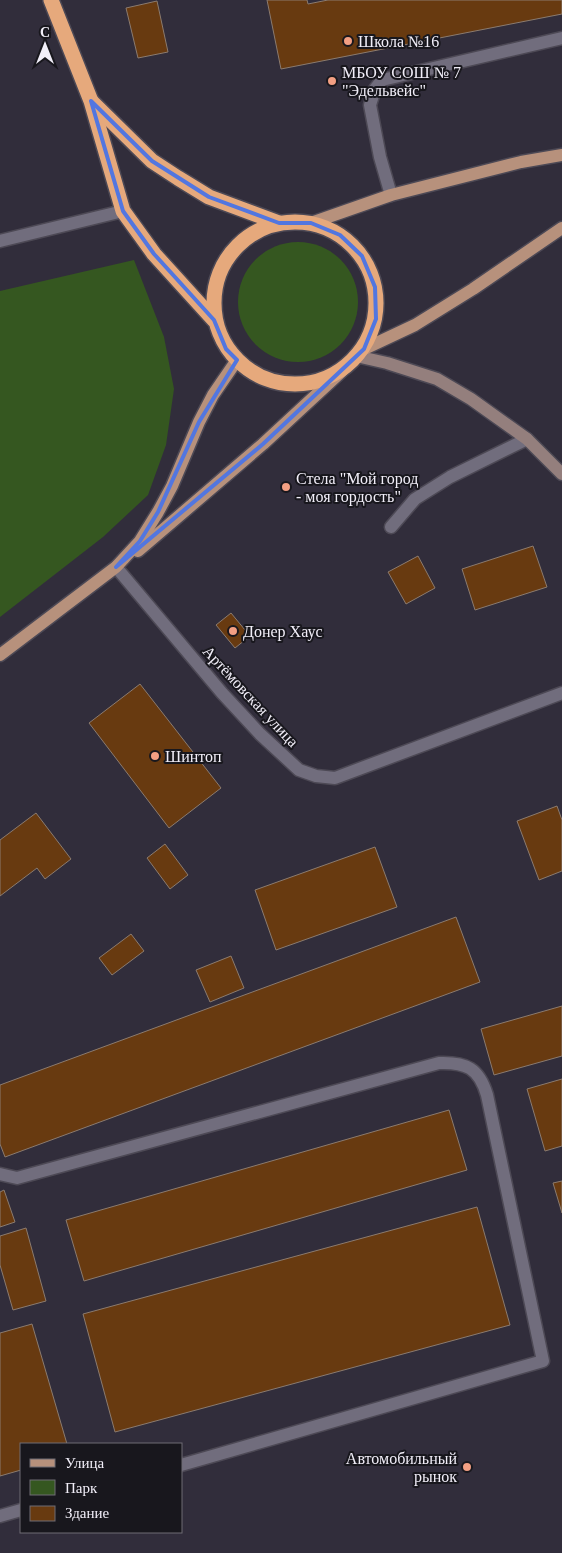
<svg xmlns="http://www.w3.org/2000/svg" width="562" height="1553" font-family="'Times New Roman',serif">
	<style>
		.green { fill: #355720 }
		.building { fill: #683a10; stroke: #8b7b6f }
		.lines { fill: none; stroke-linecap: round; stroke-linejoin: round }
		.lane-casing { stroke: #4d4955; stroke-width: 15 }
		.street-casing { stroke: #4d4955; stroke-width: 15 }
		.secondary-casing { stroke: #4d4955; stroke-width: 15 }
		.primary-casing { stroke: #4d4955; stroke-width: 15 }
		.highway-casing { stroke: #4d4955; stroke-width: 18 }
		.lane { stroke: #716d7d; stroke-width: 12 }
		.street { stroke: #716d7d; stroke-width: 12 }
		.secondary { stroke: #947f7d; stroke-width: 12 }
		.primary { stroke: #b7917c; stroke-width: 12 }
		.highway { stroke: #e6a97c; stroke-width: 15 }
		.marked { fill: none; stroke: #5276e0; stroke-width: 4; stroke-linejoin: round }
		.poi-dot { fill: #f39f83; stroke: #18171d; stroke-width: 2 }
		.labels { text-anchor: middle; stroke-width: 4; stroke-linejoin: round; paint-order: stroke }
		.poi-label { font-size: 16px; fill: #f1eef8; stroke: #18171d; text-anchor: start }
		.street-label { font-size: 16px; fill: #f1eef8; stroke: #18171d }
	</style>
	<rect width="100%" height="100%" fill="#312d3b"/>
	<!-- green -->
	<g class="green">
		<circle cx="298" cy="302" r="60"/>
		<polygon points="134,260 164,337 174,389 166,445 148,495 103,537 0,617 0,291"/>
	</g>
	<!-- building -->
	<g class="building">
		<polygon points="267,0 307,0 308,4 328,0 562,0 562,14 281,69"/>
		<polygon points="157,1 168,52 138,58 126,8"/>
		<polygon points="533,546 547,587 475,610 462,569"/>
		<polygon points="418,556 435,588 406,604 388,572"/>
		<polygon points="231,613 250,636 235,648 216,625"/>
		<polygon points="140,684 221,788 169,828 89,723"/>
		<polygon points="557,806 562,820 562,871 539,880 517,821"/>
		<polygon points="36,813 71,859 45,879 37,868 0,896 0,840"/>
		<polygon points="165,844 188,875 170,889 147,858"/>
		<polygon points="375,847 397,907 276,950 255,890"/>
		<polygon points="456,917 480,982 5,1157 0,1144 0,1085"/>
		<polygon points="131,934 144,951 112,975 99,958"/>
		<polygon points="231,956 244,988 210,1002 196,970"/>
		<polygon points="562,1006 562,1056 494,1075 481,1029"/>
		<polygon points="562,1079 562,1146 545,1151 527,1089"/>
		<polygon points="449,1110 467,1170 84,1281 66,1220"/>
		<polygon points="562,1181 562,1213 553,1183"/>
		<polygon points="4,1190 15,1222 0,1227 0,1192"/>
		<polygon points="477,1207 510,1325 115,1432 83,1314"/>
		<polygon points="26,1228 46,1301 13,1310 0,1265 0,1236"/>
		<polygon points="32,1324 67,1444 21,1444 21,1470 0,1476 0,1333"/>
	</g>
	<g class="lines">
		<!-- lane casing -->
		<g class="lane-casing">
			<g id="lane">
				<polyline points="391,195 380,157 370,105 375,89 382,80 562,38"/>
				<polyline points="391,527 415,499 450,477 527,439"/>
				<path d="M0 1174 17 1178 439 1063C466 1062 479 1068 487 1095L543 1361 181 1465"/>
				<polyline points="0,1516 21,1510"/>
			</g>
		</g>
		<!-- street casing -->
		<g class="street-casing">
			<g id="street">
				<polyline points="0,241 123,211"/>
				<polyline points="116,567 222,693 260,734 299,770 316,776 335,778 562,693"/>
			</g>
		</g>
		<!-- secondary casing -->
		<g class="secondary-casing">
			<polyline id="secondary" points="356,356 387,363 437,379 471,399 527,439 562,474"/>
		</g>
		<!-- primary casing -->
		<g class="primary-casing">
			<g id="primary">
				<polyline points="311,223 391,195 521,162 562,155"/>
				<polyline points="364,349 415,325 473,289 562,228"/>
				<polyline points="138,551 263,444 342,371"/>
				<polyline points="0,655 116,567 140,541 158,512 172,486 199,422 213,395 237,360"/>
			</g>
		</g>
		<!-- highway casing -->
		<g class="highway-casing">
			<g id="highway">
				<polyline points="51,0 91,101 123,211 154,254 214,320"/>
				<polyline points="92,102 152,161 178,178 209,197 279,223"/>
				<circle cx="295" cy="303" r="81"/>
			</g>
		</g>
		<!-- lane -->
		<use href="#lane" class="lane"/>
		<!-- street -->
		<use href="#street" class="street"/>
		<!-- secondary -->
		<use href="#secondary" class="secondary"/>
		<!-- primary -->
		<use href="#primary" class="primary"/>
		<!-- highway -->
		<use href="#highway" class="highway"/>
	</g>
	<!-- marked area -->
	<path class="marked" d="M91 101 152 161 209 197 279 223H311L340 235 362 256 375 287 376 319 364 349 263 444 116 567 140 541 158 512 199 422 237 360 226 349 214 320 154 254 123 211Z"/>
	<!-- markers -->
	<g class="poi-dot">
		<circle cx="348" cy="41" r="5"/>
		<circle cx="332" cy="81" r="5"/>
		<circle cx="286" cy="487" r="5"/>
		<circle cx="233" cy="631" r="5"/>
		<circle cx="155" cy="756" r="5"/>
		<circle cx="467" cy="1467" r="5"/>
	</g>
	<g class="labels">
		<!-- poi labels -->
		<g class="poi-label">
			<text x="358" y="47">Школа №16</text>
			<text x="342" y="78">МБОУ СОШ № 7<tspan x="342" dy="18">"Эдельвейс"</tspan></text>
			<text x="296" y="484">Стела "Мой город<tspan x="296" dy="18">- моя гордость"</tspan></text>
			<text x="243" y="637">Донер Хаус</text>
			<text x="165" y="762">Шинтоп</text>
			<text x="457" y="1464" text-anchor="end">Автомобильный<tspan x="457" dy="18">рынок</tspan></text>
		</g>
		<!-- street labels -->
		<g class="street-label">
			<text transform="translate(251 696) rotate(47)" y="6">Артёмовская улица</text>
		</g>
	</g>
	<!-- legend -->
	<rect x="20" y="1443" width="162" height="90" fill="#18171d" stroke="#6f6d75"/>
	<rect x="30" y="1459" width="25" height="8" fill="#b7917c" stroke="#6f6d75"/>
	<text x="65" y="1468" font-size="15" fill="#f1eef8">Улица</text>
	<rect x="30" y="1480" width="25" height="15" fill="#355720" stroke="#6f6d75"/>
	<text x="65" y="1493" font-size="15" fill="#f1eef8">Парк</text>
	<rect x="30" y="1506" width="25" height="15" fill="#683a10" stroke="#6f6d75"/>
	<text x="65" y="1518" font-size="15" fill="#f1eef8">Здание</text>
	<!-- north arrow -->
	<g transform="translate(45 45)" stroke="#18171d" stroke-width="4" paint-order="stroke">
	<path d="M0-4L9 19L0 12L-9 19Z" fill="#f1eef8"/>
	<text y="-8" font-size="14" font-weight="bold" text-anchor="middle" fill="#f1eef8">С</text>
	</g>
</svg>
